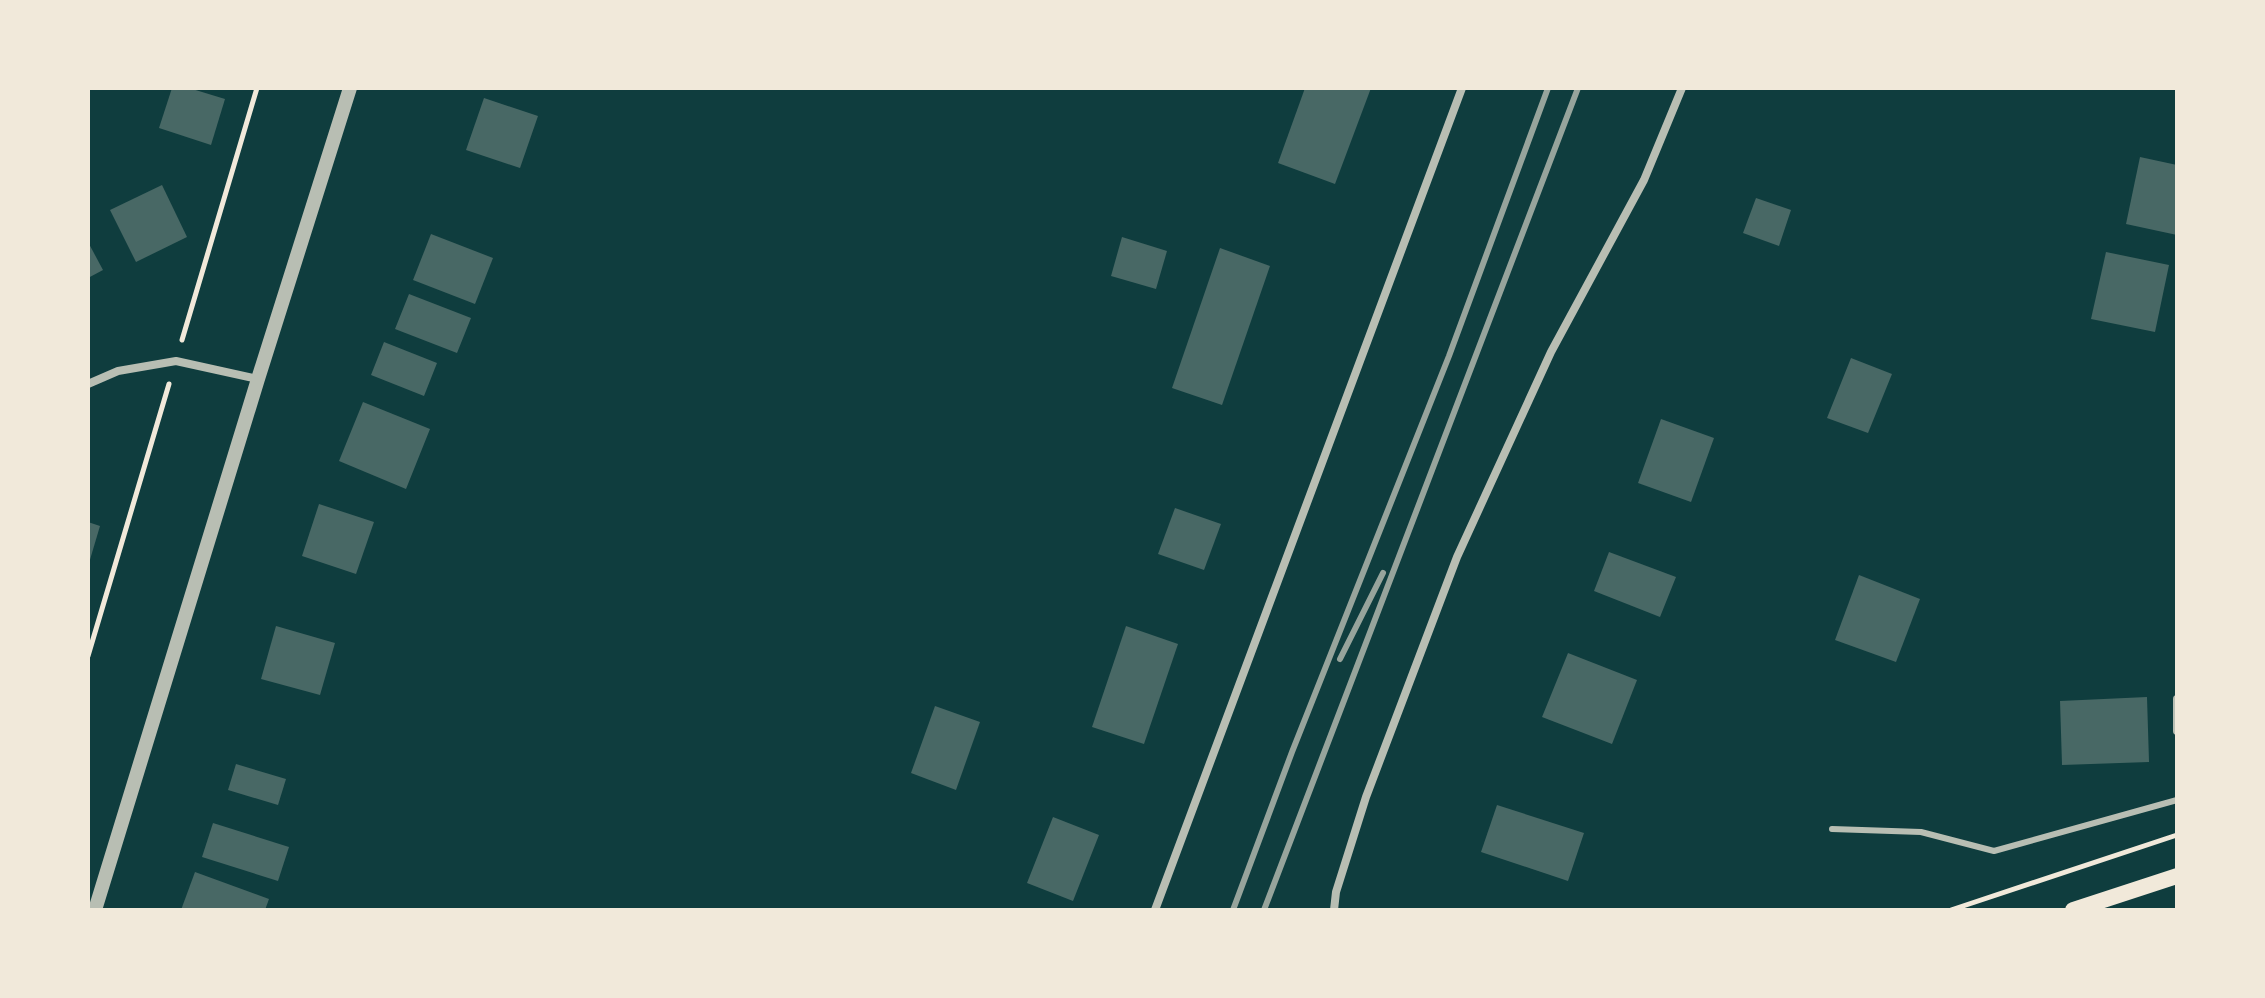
<svg xmlns="http://www.w3.org/2000/svg" width="2265" height="998" font-family="Literata,serif">
	<style>
		.building { fill: #486865 }
		.lines { fill: none; stroke-linecap: round; stroke-linejoin: round }
		.path { stroke: #f1e9da; stroke-width: 5 }
		.service { stroke: #b8beb3; stroke-width: 6 }
		.minor { stroke: #b8beb3; stroke-width: 8 }
		.tertiary { stroke: #b8beb3; stroke-width: 14 }
		.secondary { stroke: #f1e9da; stroke-width: 16 }
		.rail { stroke: #97a49c; stroke-width: 6 }
	</style>
	<rect width="100%" height="100%" fill="#0f3d3e"/>
	<!-- building -->
	<g class="building">
		<polygon points="172,88 189,88 225,99 211,145 159,128"/>
		<polygon points="1305,88 1371,88 1335,184 1278,163"/>
		<polygon points="484,98 538,116 520,168 466,150"/>
		<polygon points="2140,157 2177,165 2177,235 2126,224"/>
		<polygon points="162,185 187,237 136,262 110,210"/>
		<polygon points="1756,198 1791,210 1779,246 1743,233"/>
		<polygon points="431,234 493,258 475,304 413,280"/>
		<polygon points="1122,237 1167,251 1156,289 1111,276"/>
		<polygon points="88,242 103,270 88,278"/>
		<polygon points="1220,248 1270,266 1222,405 1172,388"/>
		<polygon points="2106,252 2169,265 2155,332 2091,319"/>
		<polygon points="409,294 471,318 457,353 395,329"/>
		<polygon points="384,342 437,363 424,396 371,375"/>
		<polygon points="1851,358 1892,374 1868,433 1827,418"/>
		<polygon points="363,402 430,429 406,489 339,461"/>
		<polygon points="1661,419 1714,438 1691,502 1638,483"/>
		<polygon points="319,504 374,522 356,574 302,556"/>
		<polygon points="1175,508 1221,524 1204,570 1158,554"/>
		<polygon points="88,522 100,526 89,563 88,563"/>
		<polygon points="1609,552 1676,577 1660,617 1594,591"/>
		<polygon points="1859,575 1920,599 1896,662 1835,640"/>
		<polygon points="276,626 335,643 320,695 261,679"/>
		<polygon points="1126,626 1178,644 1144,744 1092,727"/>
		<polygon points="1568,653 1637,680 1612,744 1542,717"/>
		<polygon points="2147,697 2149,762 2062,765 2060,701"/>
		<polygon points="935,706 980,722 956,790 911,773"/>
		<polygon points="236,764 286,779 278,805 228,790"/>
		<polygon points="1497,805 1584,833 1568,881 1481,852"/>
		<polygon points="1053,817 1099,835 1073,901 1027,883"/>
		<polygon points="213,823 289,847 278,881 202,857"/>
		<polygon points="195,872 269,899 265,910 181,910"/>
	</g>
	<g class="lines">
		<!-- path -->
		<g class="path">
			<polyline points="182,340 257,88"/>
			<polyline points="88,656 169,384"/>
			<polyline points="1951,910 2177,835"/>
		</g>
		<!-- service -->
		<polyline class="service" points="1832,829 1921,832 1994,851 2177,800"/>
		<!-- minor -->
		<g class="minor">
			<polyline points="88,384 118,371 176,361 258,379"/>
			<polyline points="2177,699 2177,731"/>
			<polyline points="1155,910 1462,88"/>
			<polyline points="1334,910 1336,892 1366,797 1457,557 1551,352 1644,180 1682,88"/>
		</g>
		<!-- tertiary -->
		<polyline class="tertiary" points="95,910 258,379 350,88"/>
		<!-- secondary -->
		<polyline class="secondary" points="2073,910 2177,876"/>
		<!-- rail -->
		<g class="rail">
			<polyline points="1340,659 1383,573"/>
			<polyline points="1233,910 1292,752 1449,356 1548,88"/>
			<polyline points="1264,910 1578,88"/>
		</g>
	</g>
	<!-- border -->
	<rect width="2265" height="998" fill="none" stroke="#f1e9da" stroke-width="180"/>
</svg>
